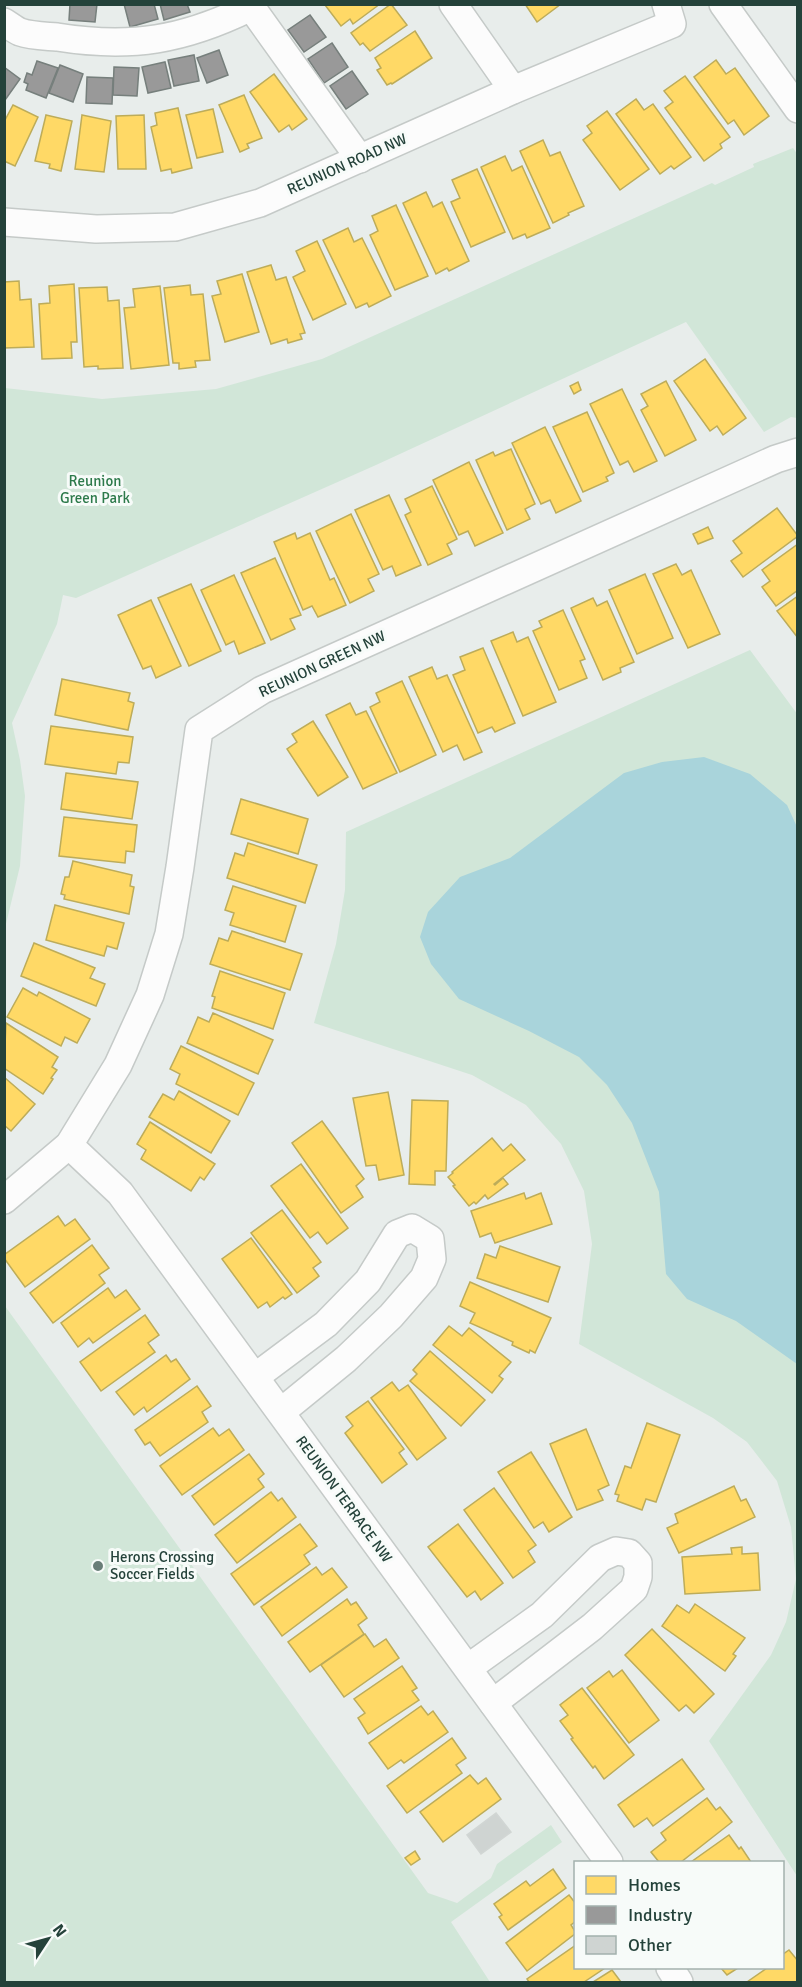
<svg xmlns="http://www.w3.org/2000/svg" width="802" height="1987" font-family="Signika,sans-serif">
	<style>
		.green { fill: #d1e6d8 }
		.water { fill: #a9d4db }
		.homes { fill: #ffd966; stroke: #bdac59; stroke-width: 1.5 }
		.industry { fill: #999; stroke: #767f7c; stroke-width: 1.5 }
		.building { fill: #cfd4d2; stroke: #d1d6d4; stroke-width: 1.5 }
		.lines { fill: none; stroke-linecap: round; stroke-linejoin: round }
		.minor-casing { stroke: #c5cac8; stroke-width: 30 }
		.minor { stroke: #fcfcfc; stroke-width: 27 }
		.poi-dot { fill: #697e78; stroke: #f7fbf9; stroke-width: 2 }
		.labels { text-anchor: middle; stroke-width: 6; stroke-linejoin: round; paint-order: stroke }
		.street-label { font-size: 15px; fill: #24423a; stroke: #f7fbf9 }
		.park-label { font-size: 15px; fill: #2d7a4b; stroke: #f7fbf9 }
		.poi-label { font-size: 15px; fill: #24423a; stroke: #f7fbf9; text-anchor: start }
	</style>
	<rect width="100%" height="100%" fill="#e8edeb"/>
	<!-- green -->
	<g class="green">
		<polygon points="793,148 798,155 797,418 791,417 764,432 686,322 376,465 76,598 63,595 57,624 12,723 20,760 25,796 20,866 5,928 5,388 102,399 216,389 322,359 712,183 715,185 754,167 753,164"/>
		<polygon points="750,650 798,715 797,1876 709,1741 771,1655 786,1622 796,1579 791,1527 777,1481 747,1442 713,1418 579,1344 592,1244 584,1191 561,1144 526,1105 472,1075 314,1023 336,944 345,890 346,832"/>
		<polygon points="5,1306 428,1893 457,1903 491,1878 497,1864 551,1825 562,1842 451,1922 490,1982 5,1982"/>
	</g>
	<!-- water -->
	<polygon class="water" points="704,757 750,774 787,805 797,827 797,1364 736,1321 687,1299 666,1274 659,1192 632,1123 607,1085 579,1057 529,1031 459,999 431,964 420,937 428,912 460,877 510,858 624,773 662,762"/>
	<!-- homes -->
	<g class="homes">
		<polygon points="380,4 353,24 350,19 341,26 325,5"/>
		<polygon points="391,4 407,25 370,51 363,43 360,45 351,33"/>
		<polygon points="525,4 561,4 537,22"/>
		<polygon points="415,31 432,58 392,84 391,83 387,85 377,70 381,68 375,58"/>
		<polygon points="716,60 726,74 735,68 769,116 744,135 734,120 728,124 694,77"/>
		<polygon points="274,74 307,119 292,130 289,125 279,132 250,92"/>
		<polygon points="685,76 730,137 720,144 722,148 704,161 665,108 673,102 664,91"/>
		<polygon points="244,95 262,138 247,144 249,148 240,152 219,105"/>
		<polygon points="636,99 644,110 653,104 691,157 674,169 671,166 660,174 616,114"/>
		<polygon points="13,105 38,117 15,166 4,161 4,122"/>
		<polygon points="178,108 192,168 172,173 171,169 161,171 151,127 157,125 155,113"/>
		<polygon points="213,109 223,152 197,158 186,115"/>
		<polygon points="607,111 649,169 620,190 583,140 592,133 587,126"/>
		<polygon points="46,115 72,121 61,171 49,168 50,164 35,161"/>
		<polygon points="82,115 111,121 104,172 75,169"/>
		<polygon points="144,115 146,169 118,169 116,116"/>
		<polygon points="543,140 550,156 560,152 584,206 568,213 569,215 553,223 520,151"/>
		<polygon points="505,156 512,171 522,166 550,228 527,238 525,234 513,239 481,167"/>
		<polygon points="477,169 505,232 471,247 451,202 460,198 452,180"/>
		<polygon points="426,192 433,207 442,202 469,261 449,271 447,268 436,274 403,203"/>
		<polygon points="396,205 428,276 395,290 370,235 378,231 372,216"/>
		<polygon points="348,228 354,242 362,238 391,296 369,307 367,303 356,308 323,240"/>
		<polygon points="317,241 346,304 313,320 293,277 305,271 296,251"/>
		<polygon points="271,265 276,280 286,277 305,333 300,334 302,339 288,343 287,339 271,344 247,272"/>
		<polygon points="242,274 259,332 225,342 212,296 221,294 217,281"/>
		<polygon points="19,281 20,300 31,299 34,347 4,348 4,282"/>
		<polygon points="74,284 77,342 71,342 72,358 42,359 39,304 50,303 49,286"/>
		<polygon points="190,285 191,295 203,294 210,360 195,361 196,367 179,369 179,363 173,363 164,288"/>
		<polygon points="160,286 169,365 131,369 124,308 135,307 133,289"/>
		<polygon points="107,287 108,301 119,300 123,368 98,369 98,366 84,367 79,288"/>
		<polygon points="705,359 746,418 723,435 717,426 710,431 674,381"/>
		<polygon points="666,381 696,440 665,456 641,410 648,406 641,394"/>
		<polygon points="578,382 581,390 574,394 570,386"/>
		<polygon points="622,389 657,461 634,472 628,461 620,465 590,404"/>
		<polygon points="587,412 614,473 606,477 608,481 583,492 553,427"/>
		<polygon points="545,427 581,501 556,513 550,500 541,504 512,443"/>
		<polygon points="511,449 535,504 525,509 530,519 507,530 476,460 493,452 495,456"/>
		<polygon points="469,462 503,533 475,546 468,531 459,535 433,480"/>
		<polygon points="432,486 457,539 447,544 452,554 428,565 405,515 411,512 405,499"/>
		<polygon points="389,495 421,565 396,576 392,566 383,570 355,510"/>
		<polygon points="777,508 798,536 743,577 731,561 742,553 733,541"/>
		<polygon points="351,514 379,574 368,579 374,591 350,603 316,531"/>
		<polygon points="708,527 713,538 698,544 693,534"/>
		<polygon points="295,533 297,539 310,533 330,580 334,578 346,605 318,617 312,606 303,610 274,542"/>
		<polygon points="798,544 798,590 776,606 762,587 770,581 762,570"/>
		<polygon points="275,558 301,615 290,619 295,629 271,640 241,573"/>
		<polygon points="676,564 682,575 691,570 720,634 688,648 653,574"/>
		<polygon points="645,574 673,638 637,654 609,590"/>
		<polygon points="234,575 265,643 239,654 234,641 226,645 201,590"/>
		<polygon points="191,584 221,651 189,666 158,598"/>
		<polygon points="798,596 798,638 777,611"/>
		<polygon points="593,598 597,606 607,601 634,662 620,668 621,672 603,680 571,608"/>
		<polygon points="151,600 181,666 156,678 151,666 143,669 118,615"/>
		<polygon points="563,610 585,659 580,661 587,678 559,690 533,631 542,627 539,621"/>
		<polygon points="513,632 517,642 528,637 556,702 523,716 491,641"/>
		<polygon points="483,648 515,723 495,732 492,727 478,733 453,675 465,670 460,657"/>
		<polygon points="432,667 437,679 447,675 482,752 464,760 457,745 443,752 409,677"/>
		<polygon points="62,679 130,693 128,701 134,703 128,730 55,715"/>
		<polygon points="402,681 436,755 400,772 370,707 380,702 376,693"/>
		<polygon points="350,703 356,715 366,711 397,773 363,789 326,715"/>
		<polygon points="313,721 348,777 318,796 287,749 297,742 292,734"/>
		<polygon points="51,726 133,737 129,763 118,762 116,774 45,764"/>
		<polygon points="66,773 138,782 132,819 61,809"/>
		<polygon points="241,799 308,819 298,854 231,834"/>
		<polygon points="64,817 137,825 134,852 126,851 125,863 59,856"/>
		<polygon points="248,843 317,865 305,903 227,878 235,853 244,856"/>
		<polygon points="73,861 132,875 130,886 134,887 129,914 64,899 65,895 61,894 65,877 69,877"/>
		<polygon points="233,886 296,906 285,942 230,925 234,913 225,910"/>
		<polygon points="55,905 124,923 117,949 107,946 104,956 46,940"/>
		<polygon points="232,931 302,954 290,990 210,964 219,938 228,941"/>
		<polygon points="34,943 95,968 90,978 105,984 96,1006 21,976"/>
		<polygon points="220,971 285,993 273,1029 212,1008 215,997 212,996"/>
		<polygon points="23,988 37,996 39,992 90,1019 77,1043 65,1037 61,1046 7,1017"/>
		<polygon points="213,1013 273,1040 258,1074 187,1043 198,1017 209,1022"/>
		<polygon points="6,1023 58,1057 52,1067 57,1070 51,1078 53,1079 43,1094 4,1068"/>
		<polygon points="181,1046 254,1083 238,1115 176,1084 180,1074 170,1069"/>
		<polygon points="4,1077 35,1104 11,1131 4,1125"/>
		<polygon points="179,1091 230,1121 211,1153 149,1117 163,1094 174,1100"/>
		<polygon points="388,1092 404,1175 379,1180 376,1165 366,1166 353,1098"/>
		<polygon points="412,1100 448,1101 446,1171 435,1171 435,1185 409,1184"/>
		<polygon points="322,1121 364,1179 356,1186 363,1197 341,1213 292,1143"/>
		<polygon points="150,1122 215,1164 204,1180 200,1177 191,1191 141,1159 146,1150 137,1144"/>
		<polygon points="492,1138 503,1151 511,1144 525,1160 494,1184 495,1185 503,1178 508,1184 488,1199 485,1195 476,1204 474,1202 469,1206 453,1186 455,1185 448,1177 453,1173 452,1172"/>
		<polygon points="301,1164 348,1228 327,1244 318,1232 310,1238 271,1186"/>
		<polygon points="524,1193 526,1199 541,1193 552,1224 495,1243 491,1233 480,1237 471,1211"/>
		<polygon points="282,1210 321,1262 313,1268 319,1276 297,1293 251,1233"/>
		<polygon points="58,1216 65,1226 75,1219 90,1239 25,1287 4,1258 4,1255"/>
		<polygon points="251,1238 292,1294 285,1299 283,1297 270,1307 267,1302 258,1308 222,1259"/>
		<polygon points="92,1245 109,1268 99,1275 105,1283 53,1323 30,1293"/>
		<polygon points="500,1246 560,1267 548,1302 477,1278 485,1254 496,1258"/>
		<polygon points="470,1282 551,1318 535,1353 530,1350 529,1353 512,1345 513,1342 470,1323 475,1313 460,1306"/>
		<polygon points="108,1288 115,1298 126,1290 140,1309 93,1343 89,1338 78,1347 61,1323"/>
		<polygon points="145,1315 159,1335 148,1343 155,1352 101,1391 80,1362"/>
		<polygon points="449,1326 462,1336 469,1328 511,1362 499,1376 503,1379 492,1393 433,1345"/>
		<polygon points="430,1351 485,1400 461,1426 410,1381 417,1374 413,1370"/>
		<polygon points="166,1355 171,1362 176,1359 190,1379 147,1412 144,1407 134,1415 116,1392"/>
		<polygon points="392,1382 399,1391 408,1385 446,1438 417,1460 371,1398"/>
		<polygon points="197,1386 211,1406 202,1412 208,1422 160,1456 150,1442 145,1445 135,1430"/>
		<polygon points="368,1401 404,1449 399,1453 407,1464 382,1483 345,1433 353,1426 346,1417"/>
		<polygon points="647,1423 680,1435 656,1502 646,1499 642,1510 617,1501 619,1495 615,1494 625,1466 631,1468"/>
		<polygon points="213,1428 219,1436 229,1429 244,1450 182,1495 160,1466"/>
		<polygon points="586,1429 609,1485 598,1490 603,1500 577,1510 550,1444"/>
		<polygon points="531,1452 572,1517 549,1532 543,1522 534,1528 498,1472"/>
		<polygon points="249,1454 264,1474 258,1479 264,1487 214,1525 192,1496"/>
		<polygon points="734,1486 741,1501 746,1499 755,1517 679,1553 667,1528 678,1523 675,1514"/>
		<polygon points="494,1488 536,1545 528,1551 535,1562 513,1578 464,1510"/>
		<polygon points="271,1492 278,1501 282,1498 296,1517 237,1563 215,1535"/>
		<polygon points="300,1524 317,1546 304,1555 310,1564 254,1605 231,1574"/>
		<polygon points="458,1524 503,1583 481,1600 475,1591 467,1597 428,1547"/>
		<polygon points="742,1547 742,1554 758,1553 760,1590 685,1594 682,1557 732,1554 731,1548"/>
		<polygon points="316,1567 322,1575 332,1568 347,1587 282,1636 261,1607"/>
		<polygon points="347,1599 351,1605 356,1602 367,1618 358,1625 364,1634 310,1672 288,1642"/>
		<polygon points="695,1604 745,1638 733,1654 736,1656 725,1671 662,1626 677,1605 689,1613"/>
		<polygon points="652,1629 714,1694 694,1713 686,1705 679,1711 625,1655"/>
		<polygon points="365,1634 374,1647 386,1639 399,1658 344,1697 321,1665"/>
		<polygon points="402,1666 417,1688 412,1691 419,1700 368,1734 358,1718 365,1713 354,1699"/>
		<polygon points="622,1670 659,1720 629,1743 587,1688 609,1671 613,1677"/>
		<polygon points="582,1688 634,1755 604,1779 595,1766 593,1768 571,1739 573,1738 560,1721 568,1715 560,1705"/>
		<polygon points="421,1706 428,1715 433,1711 448,1732 404,1763 401,1760 388,1769 369,1743"/>
		<polygon points="452,1738 466,1758 456,1765 462,1773 407,1813 387,1786"/>
		<polygon points="682,1759 704,1789 653,1826 647,1818 634,1827 618,1805"/>
		<polygon points="470,1775 478,1784 486,1778 501,1799 443,1842 420,1812"/>
		<polygon points="707,1798 716,1810 720,1807 732,1822 681,1862 659,1862 651,1852 666,1840 661,1833"/>
		<polygon points="729,1835 739,1849 741,1847 751,1862 691,1862"/>
		<polygon points="415,1851 420,1859 411,1865 405,1858"/>
		<polygon points="553,1869 566,1888 508,1930 499,1917 502,1915 494,1904 526,1881 530,1886"/>
		<polygon points="569,1895 576,1904 576,1921 571,1925 576,1933 527,1971 506,1943"/>
		<polygon points="576,1945 576,1968 605,1968 584,1982 529,1982 527,1979"/>
		<polygon points="789,1950 798,1961 798,1982 747,1982 767,1968 782,1968 782,1955"/>
		<polygon points="721,1968 738,1968 727,1975"/>
		<polygon points="612,1970 621,1982 593,1982"/>
	</g>
	<!-- industry -->
	<g class="industry">
		<polygon points="70,4 97,4 95,22 69,20"/>
		<polygon points="124,4 154,4 158,19 130,27"/>
		<polygon points="160,4 187,4 190,12 164,20"/>
		<polygon points="310,15 326,37 304,52 288,30"/>
		<polygon points="332,43 348,67 324,83 308,59"/>
		<polygon points="219,50 228,75 207,83 197,58"/>
		<polygon points="194,55 199,81 174,86 168,60"/>
		<polygon points="37,61 58,68 46,98 26,90 28,84 24,82 27,73 32,75"/>
		<polygon points="165,62 171,88 148,93 142,67"/>
		<polygon points="60,65 83,74 73,102 49,93"/>
		<polygon points="4,67 20,79 5,100 4,99"/>
		<polygon points="114,67 139,68 137,96 113,95"/>
		<polygon points="352,71 368,94 346,109 330,86"/>
		<polygon points="87,77 113,78 112,104 86,103"/>
	</g>
	<!-- building -->
	<polygon class="building" points="496,1813 511,1832 481,1854 467,1835"/>
	<g class="lines">
		<!-- minor casing -->
		<g class="minor-casing">
			<g id="minor">
				<polyline points="249,4 360,159"/>
				<polyline points="453,4 513,90"/>
				<polyline points="723,4 798,109"/>
				<path d="M4 22C9 25 15 30 20 32 31 36 46 36 57 37 131 49 184 40 251 7"/>
				<polyline points="4,222 96,229 175,227 260,203 513,90 672,24 666,4"/>
				<polyline points="69,1145 120,1193 609,1862"/>
				<polyline points="4,1200 69,1145 118,1065 150,995 169,934 180,867 199,730 262,690 776,459 798,452"/>
				<polyline points="255,1377 326,1324 368,1281 397,1234 412,1228 430,1239 432,1259 424,1278 391,1316 346,1359 281,1412"/>
				<polyline points="468,1668 542,1615 600,1558 616,1551 629,1553 638,1563 638,1577 634,1589 592,1627 493,1703"/>
				<polyline points="670,1968 679,1982"/>
			</g>
		</g>
		<!-- minor -->
		<use href="#minor" class="minor"/>
	</g>
	<!-- markers -->
	<circle class="poi-dot" cx="98" cy="1566" r="6"/>
	<g class="labels">
		<!-- street labels -->
		<g class="street-label">
			<text transform="translate(347 164) rotate(-24)" y="5">REUNION ROAD NW</text>
			<text transform="translate(322 664) rotate(-25)" y="5">REUNION GREEN NW</text>
			<text transform="translate(344 1499) rotate(54)" y="5">REUNION TERRACE NW</text>
		</g>
		<!-- park labels -->
		<g class="park-label">
			<text x="95" y="486">Reunion<tspan x="95" dy="17">Green Park</tspan></text>
		</g>
		<!-- poi labels -->
		<g class="poi-label">
			<text x="110" y="1562">Herons Crossing<tspan x="110" dy="17">Soccer Fields</tspan></text>
		</g>
	</g>
	<!-- border -->
	<rect width="802" height="1987" fill="none" stroke="#24423a" stroke-width="12"/>
	<!-- legend -->
	<rect x="574" y="1861" width="210" height="108" fill="#f7fbf9" stroke="#a3b1ad" stroke-width="1.5"/>
	<rect x="586" y="1876" width="30" height="18" fill="#ffd966" stroke="#a3b1ad" stroke-width="1.5"/>
	<text x="628" y="1891" font-size="18" fill="#24423a">Homes</text>
	<rect x="586" y="1906" width="30" height="18" fill="#999999" stroke="#a3b1ad" stroke-width="1.5"/>
	<text x="628" y="1921" font-size="18" fill="#24423a">Industry</text>
	<rect x="586" y="1936" width="30" height="18" fill="#cfd4d2" stroke="#a3b1ad" stroke-width="1.5"/>
	<text x="628" y="1951" font-size="18" fill="#24423a">Other</text>
	<!-- north arrow -->
	<g transform="translate(48 1939) rotate(54)" stroke="#f7fbf9" stroke-width="4.5" paint-order="stroke">
	<path d="M0-4.5L10 22L0 15L-10 22Z" fill="#24423a"/>
	<text y="-9" font-size="16" font-weight="bold" text-anchor="middle" fill="#24423a">N</text>
	</g>
</svg>
